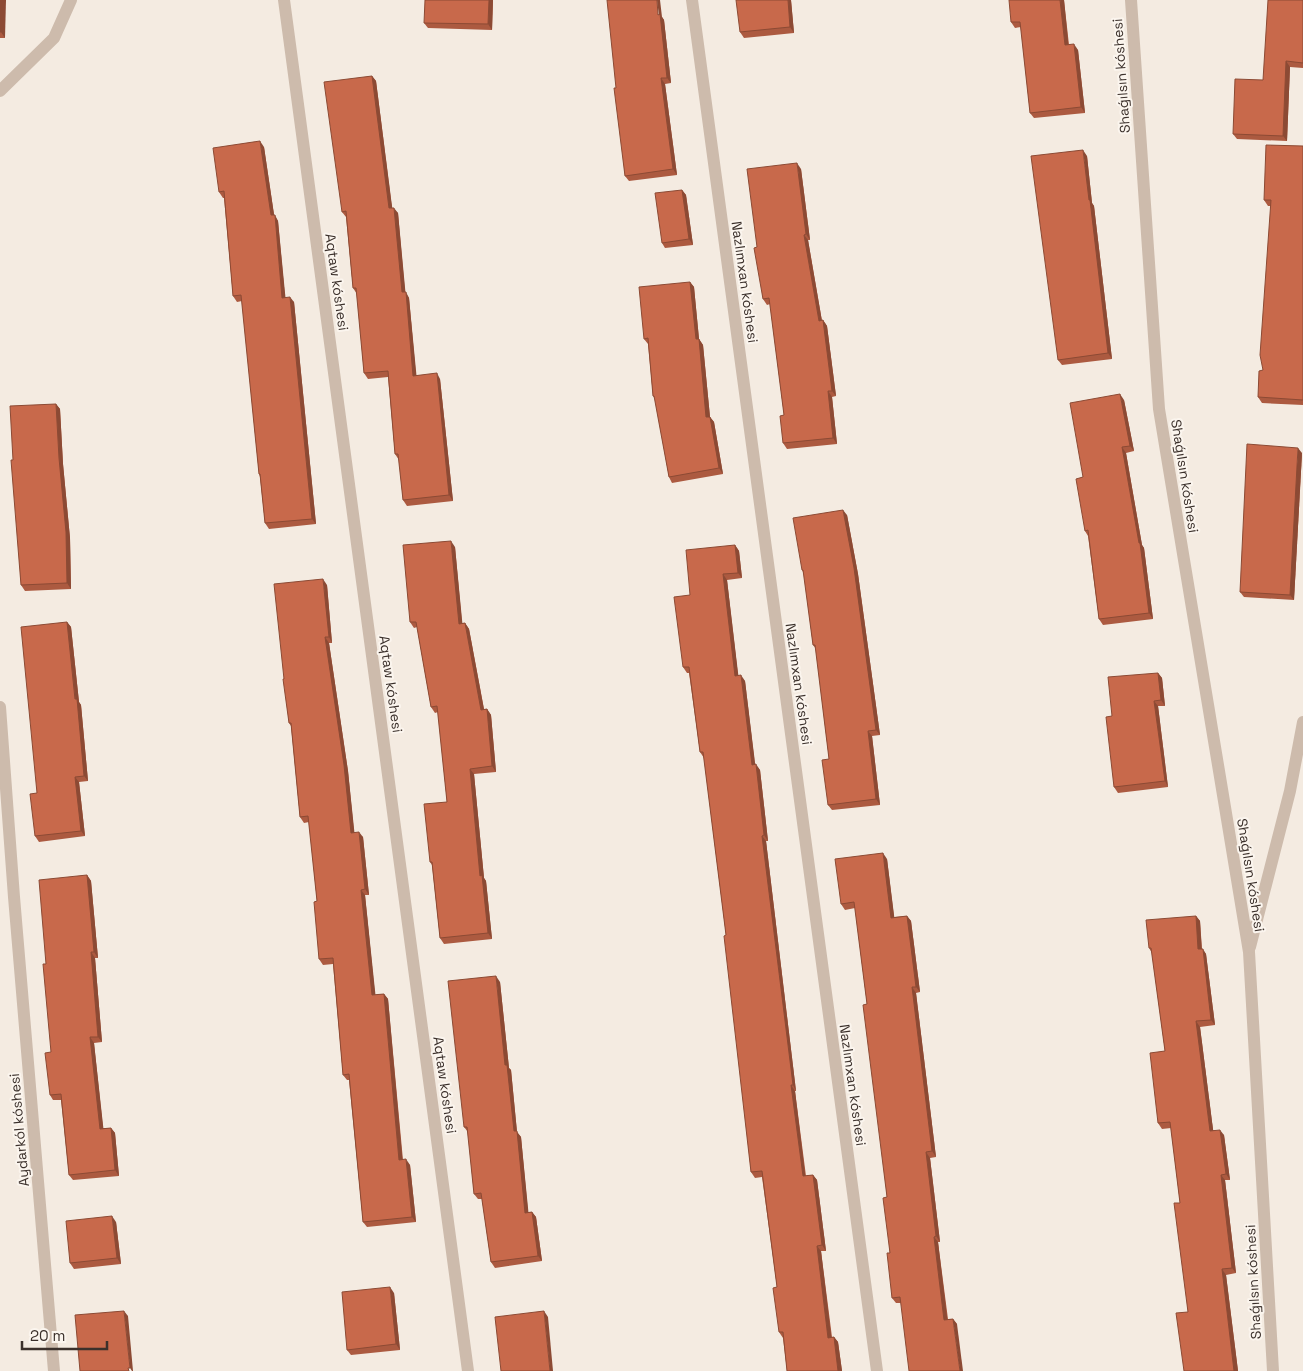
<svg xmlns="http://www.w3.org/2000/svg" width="1303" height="1371" font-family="'Space Grotesk',sans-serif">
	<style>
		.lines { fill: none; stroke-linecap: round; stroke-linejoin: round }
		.street { stroke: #cdbbac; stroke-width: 12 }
		.wall { fill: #ac5a40 }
		.shaded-wall { fill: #8c4a34 }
		.building { fill: #c8694b; stroke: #8c4a34 }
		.labels { text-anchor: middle; stroke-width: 4; stroke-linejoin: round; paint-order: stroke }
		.street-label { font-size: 14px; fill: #3b302b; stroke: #fbf5ee }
	</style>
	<rect width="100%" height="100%" fill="#f4ebe1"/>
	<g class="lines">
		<!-- street -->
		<g class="street">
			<polyline points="284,0 468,1371"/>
			<polyline points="692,0 877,1371"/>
			<polyline points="1131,0 1159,409 1249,952 1273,1371"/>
			<polyline points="0,91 54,38 71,0"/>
			<polyline points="0,707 14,897 54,1371"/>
			<polyline points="1250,947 1290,791 1303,722"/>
		</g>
	</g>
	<!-- wall -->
	<g class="wall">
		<polygon points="0,0 5,38 0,38"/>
		<polygon points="493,0 492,30 428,28 424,23"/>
		<polygon points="791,0 794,33 744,38 740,32"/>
		<polygon points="1064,0 1069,45 1078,50 1085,113 1034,118 1030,113 1021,27 1015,28 1011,22"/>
		<polygon points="1303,0 1303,68 1290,67 1287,141 1237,139 1233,134 1263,80"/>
		<polygon points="662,17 664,20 671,83 665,84 677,175 629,181 625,176 616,88"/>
		<polygon points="372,76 376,81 392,208 398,213 405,292 409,298 416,375 440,379 453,501 407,506 403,500 399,460 395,454 388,377 368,379 364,373 357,294 353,288 346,217 342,212"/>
		<polygon points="1303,146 1303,405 1262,403 1258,397 1263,370 1271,206 1268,206 1264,200"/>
		<polygon points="264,147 274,215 278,221 285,297 294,302 316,524 269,529 265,523 260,477 259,474 242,301 237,302 233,296 224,198 223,198 219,192"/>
		<polygon points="1087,156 1092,203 1094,206 1112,359 1062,365 1058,360"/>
		<polygon points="801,169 810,240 808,240 822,321 823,320 827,326 836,396 832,397 837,444 787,449 783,443 784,415 770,304 767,305 763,299 757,247"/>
		<polygon points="682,190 686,195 693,245 665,248 662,243"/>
		<polygon points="690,282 694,287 699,339 703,345 710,417 714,422 723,474 672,483 669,477 655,399 653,396 648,344 644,339"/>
		<polygon points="1124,400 1134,451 1126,453 1142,545 1144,548 1153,619 1103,625 1099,619 1088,536 1085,531 1083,477"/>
		<polygon points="56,404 60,409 63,464 70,538 71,589 25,591 21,585 13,460"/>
		<polygon points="1302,453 1294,600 1244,597 1240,592"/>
		<polygon points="847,515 858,574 880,735 872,736 880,805 832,810 828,805 829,759 816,649 813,645 804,574 802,570"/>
		<polygon points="735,545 739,551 742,578 727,580 738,675 745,681 755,765 760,770 768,841 766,841 796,1091 795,1091 806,1176 813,1175 817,1180 826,1251 821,1251 832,1337 834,1337 838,1342 842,1371 787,1371 783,1338 779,1332 777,1287 762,1177 755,1178 751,1172 726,935 704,758 700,752 689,673 687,673 683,667 690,595"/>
		<polygon points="455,547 462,623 465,623 469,629 484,709 487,709 491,715 496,772 474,774 484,878 486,881 492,939 444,944 440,938 432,865 430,862 447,802 438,712 435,713 431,707 417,627 414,628 410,622"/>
		<polygon points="327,585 332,643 329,643 348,771 354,832 363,837 369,895 365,895 375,995 384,994 388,999 403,1160 410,1165 416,1222 367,1227 363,1222 349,1080 347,1080 343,1075 333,964 323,965 319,959 317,901 309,822 304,823 300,817 291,726 289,723 284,679"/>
		<polygon points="67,622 71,627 79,702 81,705 88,781 79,782 85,836 39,842 35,836 37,793"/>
		<polygon points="1158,673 1162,678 1165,706 1158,706 1168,787 1118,793 1114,787 1112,716"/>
		<polygon points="887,859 894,917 907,916 911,921 920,992 916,993 936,1157 930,1158 940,1242 938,1242 948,1319 953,1319 957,1324 901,1303 896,1303 892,1298 887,1197 867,1004 855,908 845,910 841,904"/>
		<polygon points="87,875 91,881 98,958 95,958 102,1042 94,1043 103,1128 111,1128 115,1133 119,1176 73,1180 69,1175 61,1100 53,1100 50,1095 51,1052"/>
		<polygon points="1196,916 1200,921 1202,949 1206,954 1215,1025 1200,1027 1213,1130 1224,1135 1230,1180 1225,1180 1236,1273 1226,1275 1238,1371 1184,1371 1188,1312 1180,1203 1171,1128 1162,1129 1158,1123 1165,1051 1152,953 1149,948"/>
		<polygon points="500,982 509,1068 511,1070 517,1132 521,1137 528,1212 532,1212 536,1217 542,1261 495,1268 491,1262 482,1199 478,1199 474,1194 468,1132 464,1127"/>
		<polygon points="116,1222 121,1264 74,1269 70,1263"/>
		<polygon points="394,1293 400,1350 351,1355 347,1350"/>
	</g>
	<!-- shaded-wall -->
	<g class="shaded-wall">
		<polygon points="1,0 6,0 5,38 1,32"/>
		<polygon points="489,0 493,0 492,30 488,24"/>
		<polygon points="657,0 660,0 662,17 664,20 671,83 667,78"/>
		<polygon points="788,0 791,0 794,33 790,27"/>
		<polygon points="1060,0 1064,0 1069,51 1065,45"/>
		<polygon points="1074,44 1078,50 1085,113 1081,107"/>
		<polygon points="1286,61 1290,67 1287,141 1283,136"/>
		<polygon points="372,76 376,81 393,214 389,208"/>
		<polygon points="661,78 665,84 677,175 673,169"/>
		<polygon points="260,141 264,147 275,221 271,215"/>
		<polygon points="1083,150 1087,156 1092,203 1094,206 1112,359 1108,353"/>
		<polygon points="797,163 801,169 810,240 806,234"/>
		<polygon points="682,190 686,195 693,245 689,239"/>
		<polygon points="394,208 398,213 406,298 402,292"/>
		<polygon points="275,215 278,221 286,303 282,298"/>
		<polygon points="804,235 808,240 823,327 819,321"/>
		<polygon points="690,282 694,287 699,339 703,345 710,417 714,422 723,474 719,468 706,417 696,339"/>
		<polygon points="406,292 409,298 417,381 413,376"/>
		<polygon points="290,297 294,302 316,524 312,519"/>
		<polygon points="823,320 827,326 836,396 832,391"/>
		<polygon points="437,373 440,379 453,501 449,495"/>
		<polygon points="828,391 832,397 837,444 833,438"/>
		<polygon points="1120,394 1124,400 1134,451 1130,446"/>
		<polygon points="56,404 60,409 63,464 70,538 71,589 67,583"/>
		<polygon points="1122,447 1126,453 1142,545 1144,548 1153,619 1149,613 1139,543"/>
		<polygon points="1298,448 1302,453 1294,600 1290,595"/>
		<polygon points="843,510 847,515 858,574 880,735 876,730"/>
		<polygon points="451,541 455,547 463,630 459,624"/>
		<polygon points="735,545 739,551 742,578 738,573"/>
		<polygon points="723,574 727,580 739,681 735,676"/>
		<polygon points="323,579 327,585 332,643 329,637"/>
		<polygon points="67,622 71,627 79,702 81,705 88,781 84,776"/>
		<polygon points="465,623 469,629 485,715 481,710"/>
		<polygon points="325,637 329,643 348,771 355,838 351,833"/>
		<polygon points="1158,673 1162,678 1165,706 1161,700"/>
		<polygon points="741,675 745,681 756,771 752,765"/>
		<polygon points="1154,701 1158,706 1168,787 1165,781"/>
		<polygon points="487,709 491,715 496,772 492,766"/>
		<polygon points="868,731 872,736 880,805 876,799"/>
		<polygon points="756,764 760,770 768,841 764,835"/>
		<polygon points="470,769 474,774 484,878 486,881 492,939 488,933 480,876"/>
		<polygon points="75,777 79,782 85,836 81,831"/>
		<polygon points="359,832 363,837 369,895 365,889"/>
		<polygon points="762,836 766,841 796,1091 793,1085"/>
		<polygon points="883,853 887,859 895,923 891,918"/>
		<polygon points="87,875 91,881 98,958 94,952"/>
		<polygon points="361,890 365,895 376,1000 372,995"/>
		<polygon points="907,916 911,921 920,992 916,987"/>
		<polygon points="1196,916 1200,921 1202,955 1198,949"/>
		<polygon points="1203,949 1206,954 1215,1025 1211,1020"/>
		<polygon points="91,952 95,958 102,1042 98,1037"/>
		<polygon points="496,976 500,982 509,1068 511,1070 517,1132 521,1137 529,1218 525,1213 514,1131 505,1065"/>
		<polygon points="912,987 916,993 936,1157 932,1151"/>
		<polygon points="384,994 388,999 403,1166 399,1160"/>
		<polygon points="1196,1021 1200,1027 1214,1137 1210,1131"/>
		<polygon points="90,1037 94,1043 104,1134 100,1129"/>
		<polygon points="791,1085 795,1091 806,1182 803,1176"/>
		<polygon points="111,1128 115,1133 119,1176 115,1170"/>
		<polygon points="1220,1130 1224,1135 1230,1180 1226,1174"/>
		<polygon points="926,1152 930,1158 940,1242 936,1236"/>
		<polygon points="406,1159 410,1165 416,1222 412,1217"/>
		<polygon points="813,1175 817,1180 826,1251 822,1245"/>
		<polygon points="1221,1175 1225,1180 1236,1273 1232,1268"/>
		<polygon points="532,1212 536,1217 542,1261 538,1256"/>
		<polygon points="112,1216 116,1222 121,1264 117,1258"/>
		<polygon points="934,1237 938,1242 948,1325 944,1320"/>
		<polygon points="817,1246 821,1251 832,1343 828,1338"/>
		<polygon points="1222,1269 1226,1275 1238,1371 1234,1371"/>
		<polygon points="390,1287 394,1293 400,1350 396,1344"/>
		<polygon points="124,1311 128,1316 133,1371 132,1371 130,1368"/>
		<polygon points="544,1311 548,1317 553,1371 550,1371"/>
		<polygon points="953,1319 957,1324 963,1371 960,1371"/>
		<polygon points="834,1337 838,1342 842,1371 838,1371"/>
	</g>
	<!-- building -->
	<g class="building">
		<rect x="0" y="0" width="1" height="32"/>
		<polygon points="425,0 489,0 488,24 424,23"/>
		<polygon points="607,0 657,0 658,15 660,14 667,78 661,78 673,169 625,176 614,88 616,88"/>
		<polygon points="736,0 788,0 790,27 740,32"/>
		<polygon points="1009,0 1060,0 1065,45 1074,44 1081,107 1030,113 1020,22 1011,22"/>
		<polygon points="1268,0 1303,0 1303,63 1286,61 1283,136 1233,134 1235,79 1263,80"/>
		<polygon points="372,76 389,208 394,208 402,292 406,292 413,376 437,373 449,495 403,500 398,454 395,454 388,371 364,373 356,288 353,288 346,211 342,212 324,82"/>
		<polygon points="260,141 271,215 275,215 282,298 290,297 312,519 265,523 260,474 259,474 241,295 233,296 224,191 219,192 213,148"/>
		<polygon points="1266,145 1303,146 1303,400 1258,397 1259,371 1263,370 1260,355 1271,200 1264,200"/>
		<polygon points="1083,150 1089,200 1090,200 1108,353 1058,360 1031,156"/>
		<polygon points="797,163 806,234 804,235 819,321 823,320 832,391 828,391 833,438 783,443 780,416 784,415 769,298 763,299 754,248 757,247 747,169"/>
		<polygon points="682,190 689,239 662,243 655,193"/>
		<polygon points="690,282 696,339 699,339 706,417 710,417 719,468 669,477 654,396 653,396 648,338 644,339 639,287"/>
		<polygon points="1120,394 1130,446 1122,447 1139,543 1140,543 1149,613 1099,619 1088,530 1085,531 1076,479 1083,477 1070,403"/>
		<polygon points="56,404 59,458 66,532 67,583 21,585 11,460 13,460 10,406"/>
		<polygon points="1247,444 1298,448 1290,595 1240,592"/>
		<polygon points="843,510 854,568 876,730 868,731 876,799 828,805 822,760 829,759 815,645 813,645 803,570 802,570 793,518"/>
		<polygon points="451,541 459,624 465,623 481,710 487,709 492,766 470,769 480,876 482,875 488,933 440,938 432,862 430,862 424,804 447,802 437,706 431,707 416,622 410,622 403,545"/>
		<polygon points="735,545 738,573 723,574 735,676 741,675 752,765 756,764 764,835 762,836 793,1085 791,1085 803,1176 813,1175 822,1245 817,1246 828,1338 834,1337 838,1371 787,1371 783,1332 779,1332 773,1288 777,1287 762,1171 751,1172 724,936 726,935 703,752 700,752 689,667 683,667 674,597 690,595 686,550"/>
		<polygon points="323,579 329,637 325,637 344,765 351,833 359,832 365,889 361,890 372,995 384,994 399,1160 406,1159 412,1217 363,1222 349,1074 343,1075 333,958 319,959 314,902 317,901 308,816 300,817 291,723 289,723 283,679 284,679 274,584"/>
		<polygon points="67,622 75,699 77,699 84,776 75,777 81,831 35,836 30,794 37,793 21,627"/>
		<polygon points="1158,673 1161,700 1154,701 1165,781 1114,787 1106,717 1112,716 1108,677"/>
		<polygon points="883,853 891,918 907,916 916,987 912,987 932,1151 926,1152 936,1236 934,1237 944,1320 953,1319 960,1371 909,1371 900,1297 892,1298 887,1253 890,1253 883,1198 887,1197 863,1005 867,1004 854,902 841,904 835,859"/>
		<polygon points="87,875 94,952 91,952 98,1037 90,1037 100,1129 111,1128 115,1170 69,1175 61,1094 50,1095 45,1053 51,1052 43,964 46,964 39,880"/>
		<polygon points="1196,916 1198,949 1203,949 1211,1020 1196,1021 1210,1131 1220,1130 1226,1174 1221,1175 1232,1268 1222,1269 1234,1371 1184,1371 1176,1313 1188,1312 1174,1203 1180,1203 1170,1122 1158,1123 1150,1053 1165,1051 1151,948 1149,948 1146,920"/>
		<polygon points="496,976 505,1065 507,1065 514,1131 517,1131 525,1213 532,1212 538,1256 491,1262 481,1193 474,1194 467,1127 464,1127 448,981"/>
		<polygon points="112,1216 117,1258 70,1263 66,1221"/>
		<polygon points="390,1287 396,1344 347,1350 342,1292"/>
		<polygon points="124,1311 130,1368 128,1368 129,1371 80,1371 75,1315"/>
		<polygon points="544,1311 550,1371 501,1371 495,1317"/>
	</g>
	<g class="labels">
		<!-- street labels -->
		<g class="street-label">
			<text transform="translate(1121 76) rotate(-94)" y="5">Shaǵılsın kóshesi</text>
			<text transform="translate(337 282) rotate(82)" y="5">Aqtaw kóshesi</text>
			<text transform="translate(745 282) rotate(82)" y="5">Nazlımxan kóshesi</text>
			<text transform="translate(1185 476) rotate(81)" y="5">Shaǵılsın kóshesi</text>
			<text transform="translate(391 684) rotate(82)" y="5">Aqtaw kóshesi</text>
			<text transform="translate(799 684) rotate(82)" y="5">Nazlımxan kóshesi</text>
			<text transform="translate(1251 875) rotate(81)" y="5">Shaǵılsın kóshesi</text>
			<text transform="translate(445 1085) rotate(82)" y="5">Aqtaw kóshesi</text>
			<text transform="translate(853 1085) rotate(82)" y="5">Nazlımxan kóshesi</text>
			<text transform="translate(19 1130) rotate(-95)" y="5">Aydarkól kóshesi</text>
			<text transform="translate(1253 1282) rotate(-93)" y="5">Shaǵılsın kóshesi</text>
		</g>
	</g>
	<!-- scale -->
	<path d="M22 1341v8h85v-8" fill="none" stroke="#3b302b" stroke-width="2.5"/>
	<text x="30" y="1341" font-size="15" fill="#3b302b" stroke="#fbf5ee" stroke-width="4" paint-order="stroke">20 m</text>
</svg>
